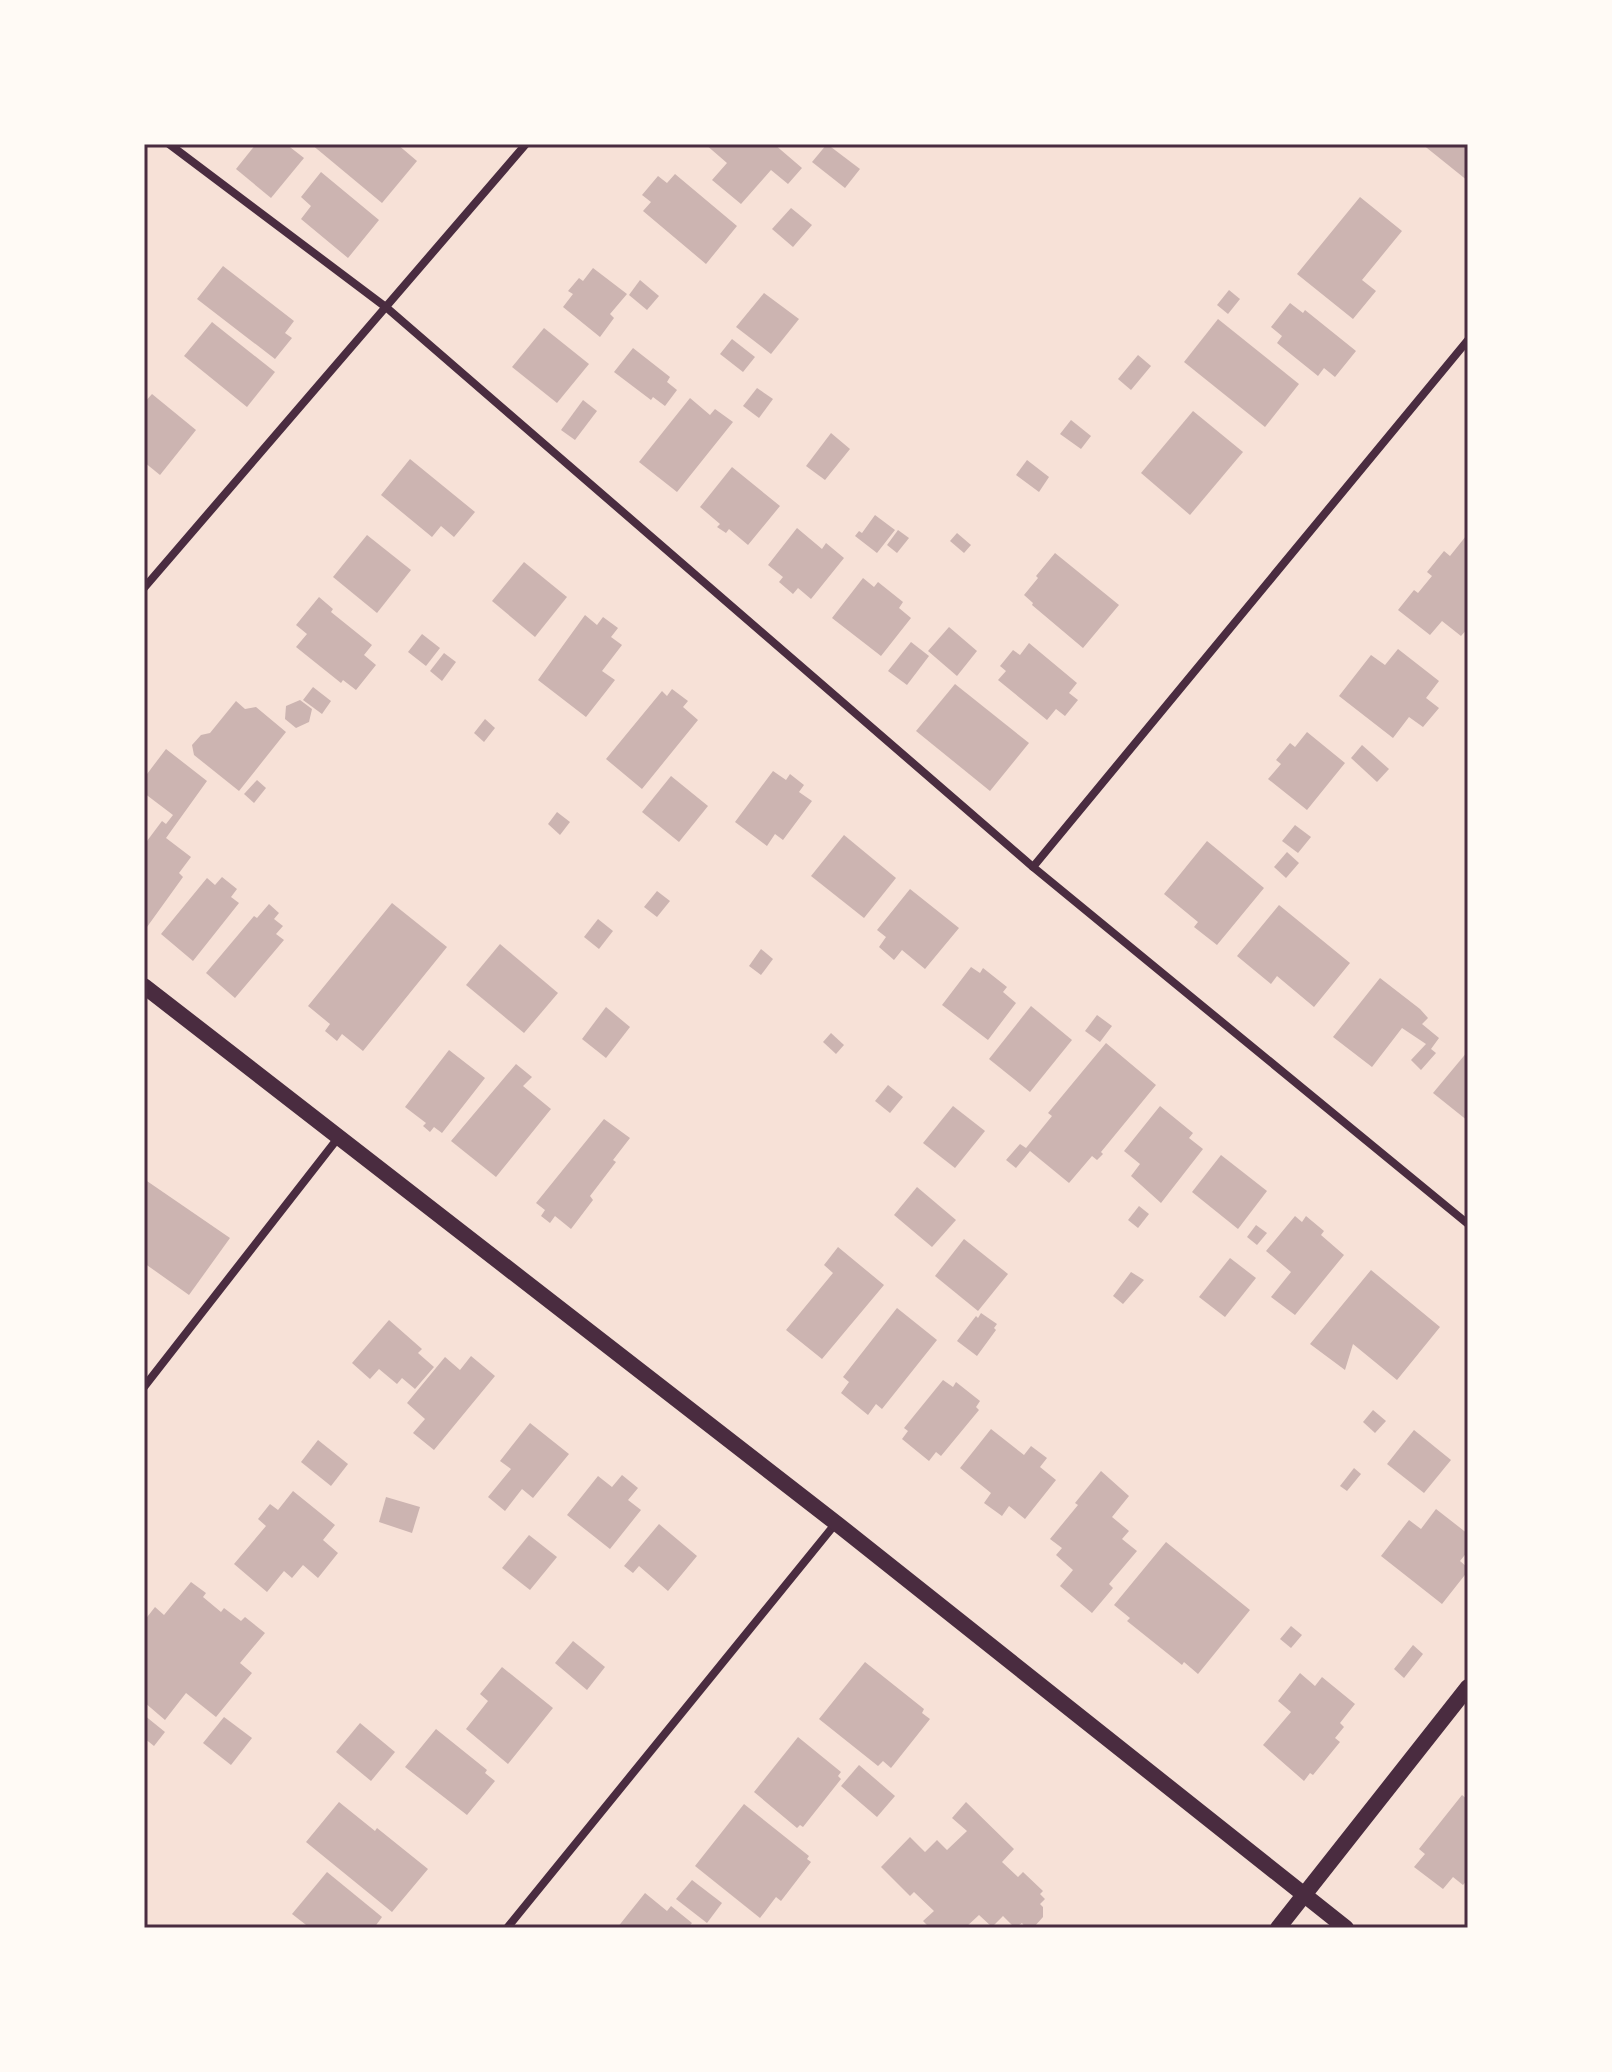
<svg xmlns="http://www.w3.org/2000/svg" width="1612" height="2072" font-family="Mulish,sans-serif">
	<style>
		.building { fill: #ccb4b1 }
		.lines { fill: none; stroke-linecap: round; stroke-linejoin: round }
		.minor { stroke: #4a2c40; stroke-width: 8 }
		.secondary { stroke: #4a2c40; stroke-width: 16 }
		.neatline { fill: none; stroke: #4a2c40; stroke-width: 3 }
	</style>
	<rect width="100%" height="100%" fill="#f7e1d7"/>
	<!-- building -->
	<g class="building">
		<polygon points="256,144 286,144 304,158 271,198 236,169"/>
		<polygon points="311,144 397,144 417,161 382,203"/>
		<polygon points="705,144 774,144 802,168 788,184 771,170 741,204 712,180 727,163"/>
		<polygon points="827,144 860,169 845,188 812,162"/>
		<polygon points="1422,144 1468,144 1468,181"/>
		<polygon points="321,172 379,220 348,258 301,219 311,206 301,197"/>
		<polygon points="675,174 737,226 706,264 643,211 651,202 642,195 658,176 667,183"/>
		<polygon points="1360,197 1402,231 1362,280 1376,291 1353,319 1297,274"/>
		<polygon points="791,208 812,225 793,247 772,229"/>
		<polygon points="223,266 294,321 285,333 292,338 275,359 197,299"/>
		<polygon points="593,268 627,294 610,314 614,318 600,337 563,307 573,294 568,291 579,278 583,281"/>
		<polygon points="640,280 659,296 647,310 629,295"/>
		<polygon points="1229,290 1240,299 1228,314 1217,305"/>
		<polygon points="764,293 799,319 771,354 736,327"/>
		<polygon points="1290,303 1303,313 1305,310 1356,351 1335,377 1324,368 1318,376 1277,343 1282,336 1271,327"/>
		<polygon points="1218,319 1299,384 1265,427 1184,362"/>
		<polygon points="212,322 275,372 247,407 184,356"/>
		<polygon points="544,328 589,364 557,403 512,367"/>
		<polygon points="732,339 755,357 743,372 720,354"/>
		<polygon points="633,348 670,377 667,382 677,390 665,406 653,397 651,400 614,372"/>
		<polygon points="1138,355 1151,366 1131,390 1118,379"/>
		<polygon points="757,388 773,399 759,418 743,406"/>
		<polygon points="152,394 196,430 160,475 144,462 144,403"/>
		<polygon points="690,398 710,415 715,409 733,422 677,492 639,462"/>
		<polygon points="583,400 597,411 575,440 561,430"/>
		<polygon points="1193,411 1243,452 1190,515 1141,473"/>
		<polygon points="1071,420 1091,436 1081,449 1060,434"/>
		<polygon points="831,433 850,449 825,480 806,466"/>
		<polygon points="410,459 475,512 454,537 441,526 432,537 381,495"/>
		<polygon points="1027,460 1049,477 1039,492 1016,475"/>
		<polygon points="732,467 780,506 748,545 729,529 726,533 717,527 720,524 700,507"/>
		<polygon points="875,515 895,530 877,553 855,536 859,531 862,533"/>
		<polygon points="797,528 822,549 826,543 844,558 811,599 798,588 793,594 779,582 783,577 768,565"/>
		<polygon points="898,530 909,538 897,553 887,545"/>
		<polygon points="957,533 971,545 964,553 950,541"/>
		<polygon points="367,535 411,570 377,613 333,577"/>
		<polygon points="1466,536 1468,538 1468,628 1461,636 1442,621 1430,635 1398,610 1414,590 1418,593 1432,576 1427,572 1444,551 1450,556"/>
		<polygon points="1055,553 1119,605 1083,648 1032,605 1033,603 1024,595 1038,578 1036,576"/>
		<polygon points="524,562 567,597 535,637 492,601"/>
		<polygon points="863,578 874,587 878,582 903,602 899,608 911,618 881,656 832,618"/>
		<polygon points="319,597 333,609 331,612 372,645 364,655 376,665 356,690 343,680 341,683 296,647 307,634 296,625"/>
		<polygon points="585,615 597,625 603,617 618,628 611,637 622,645 602,671 615,680 586,717 538,680"/>
		<polygon points="949,627 977,651 957,676 928,651"/>
		<polygon points="422,634 440,648 426,666 408,652"/>
		<polygon points="911,642 929,656 907,685 888,671"/>
		<polygon points="1029,643 1077,683 1069,693 1078,700 1065,716 1056,709 1047,720 998,680 1006,671 1000,666 1013,650 1020,655"/>
		<polygon points="1398,649 1439,681 1426,698 1439,708 1423,727 1409,717 1393,738 1339,696 1371,655 1385,665"/>
		<polygon points="444,653 456,662 442,681 430,671"/>
		<polygon points="955,684 1029,743 990,791 916,731"/>
		<polygon points="313,687 331,701 322,714 303,700"/>
		<polygon points="672,689 688,701 683,707 698,720 642,789 606,759 662,691 667,696"/>
		<polygon points="300,700 312,709 309,722 296,728 285,719 286,706"/>
		<polygon points="236,701 245,709 256,707 286,732 239,791 194,755 192,745 201,735 210,733"/>
		<polygon points="485,719 495,728 484,742 474,733"/>
		<polygon points="1307,732 1345,763 1307,810 1268,779 1281,764 1276,760 1290,743 1295,747"/>
		<polygon points="1362,745 1389,769 1377,782 1351,758"/>
		<polygon points="166,749 207,781 166,838 191,857 179,873 183,877 147,927 144,924 144,845 162,821 166,824 173,815 144,793 144,778"/>
		<polygon points="773,771 786,780 790,774 804,785 799,792 812,801 783,840 775,834 767,846 735,822"/>
		<polygon points="671,776 708,806 679,842 642,812"/>
		<polygon points="257,780 266,788 254,803 244,794"/>
		<polygon points="557,812 570,822 560,835 548,824"/>
		<polygon points="1295,825 1311,837 1298,853 1282,841"/>
		<polygon points="844,835 896,878 864,918 811,876"/>
		<polygon points="1207,841 1264,888 1217,945 1194,927 1198,922 1164,894"/>
		<polygon points="1287,852 1299,863 1286,878 1274,867"/>
		<polygon points="222,877 237,889 231,897 239,903 193,961 161,934 207,878 215,885"/>
		<polygon points="910,889 959,928 925,969 902,950 894,960 879,947 886,937 877,930"/>
		<polygon points="657,891 670,901 657,917 644,907"/>
		<polygon points="392,903 447,947 363,1051 342,1034 337,1041 325,1031 330,1024 308,1006"/>
		<polygon points="269,904 279,913 274,919 283,926 276,934 284,940 235,998 206,973 254,916 257,918"/>
		<polygon points="1279,905 1350,963 1314,1007 1277,976 1271,984 1237,956"/>
		<polygon points="598,919 613,931 599,949 584,937"/>
		<polygon points="500,944 558,993 524,1033 466,985"/>
		<polygon points="761,949 773,959 761,975 749,966"/>
		<polygon points="971,967 980,973 983,968 1007,987 1003,992 1016,1003 988,1040 942,1005"/>
		<polygon points="1380,978 1420,1009 1428,1018 1422,1024 1439,1038 1431,1049 1436,1053 1421,1070 1411,1060 1426,1044 1402,1028 1372,1067 1333,1037"/>
		<polygon points="1031,1006 1072,1040 1030,1092 989,1059"/>
		<polygon points="606,1007 630,1027 606,1058 582,1039"/>
		<polygon points="1097,1015 1112,1026 1100,1042 1085,1031"/>
		<polygon points="831,1033 844,1045 836,1054 823,1042"/>
		<polygon points="1106,1043 1156,1085 1101,1152 1103,1154 1097,1160 1092,1156 1069,1183 1030,1151 1016,1168 1006,1160 1020,1144 1026,1148 1052,1116 1048,1113"/>
		<polygon points="449,1050 485,1078 442,1133 434,1127 430,1132 423,1126 426,1123 405,1107"/>
		<polygon points="1468,1051 1468,1121 1433,1093"/>
		<polygon points="516,1064 532,1077 523,1086 551,1109 496,1177 451,1141"/>
		<polygon points="888,1085 903,1097 890,1113 875,1101"/>
		<polygon points="953,1106 985,1131 955,1168 923,1143"/>
		<polygon points="1160,1106 1193,1133 1189,1138 1203,1149 1161,1203 1131,1176 1140,1164 1124,1151"/>
		<polygon points="604,1119 630,1138 613,1160 616,1162 590,1196 593,1200 571,1229 555,1216 550,1223 541,1216 545,1210 536,1203"/>
		<polygon points="1221,1155 1267,1191 1238,1229 1192,1192"/>
		<polygon points="144,1179 230,1238 189,1295 144,1263"/>
		<polygon points="917,1187 956,1220 932,1247 894,1215"/>
		<polygon points="1139,1206 1149,1214 1138,1228 1128,1220"/>
		<polygon points="1295,1216 1302,1222 1306,1216 1324,1231 1321,1235 1344,1255 1295,1315 1271,1297 1291,1272 1266,1251"/>
		<polygon points="1256,1225 1267,1233 1257,1245 1247,1237"/>
		<polygon points="964,1239 1008,1274 978,1311 935,1276"/>
		<polygon points="838,1247 884,1285 822,1359 786,1330 833,1273 824,1265"/>
		<polygon points="1230,1258 1256,1278 1225,1317 1199,1297"/>
		<polygon points="1371,1270 1440,1327 1397,1380 1353,1344 1345,1370 1310,1344"/>
		<polygon points="1131,1272 1144,1280 1123,1304 1113,1296"/>
		<polygon points="897,1308 937,1340 882,1409 876,1404 868,1415 841,1393 849,1382 843,1377"/>
		<polygon points="981,1313 997,1324 994,1328 996,1330 977,1356 957,1341 976,1316 978,1318"/>
		<polygon points="389,1320 422,1349 418,1353 434,1367 415,1389 402,1378 397,1384 379,1369 370,1379 352,1363"/>
		<polygon points="471,1356 495,1376 434,1450 413,1433 425,1419 407,1403 445,1357 460,1370"/>
		<polygon points="943,1380 953,1387 956,1382 980,1401 976,1407 979,1410 941,1456 936,1452 929,1461 902,1439 908,1431 904,1428"/>
		<polygon points="1373,1410 1386,1421 1375,1433 1363,1422"/>
		<polygon points="530,1423 569,1454 533,1498 522,1489 505,1511 488,1497 511,1469 500,1461"/>
		<polygon points="991,1429 1024,1455 1031,1446 1047,1458 1040,1467 1056,1480 1025,1519 1009,1506 1002,1516 984,1503 991,1493 960,1468"/>
		<polygon points="1414,1430 1451,1460 1424,1493 1387,1464"/>
		<polygon points="318,1440 348,1464 331,1486 301,1462"/>
		<polygon points="1354,1468 1361,1474 1347,1491 1340,1486"/>
		<polygon points="1101,1471 1129,1496 1112,1517 1129,1531 1122,1539 1137,1551 1109,1584 1113,1588 1092,1613 1060,1586 1073,1570 1056,1555 1062,1548 1050,1539 1078,1505 1075,1503"/>
		<polygon points="622,1475 638,1488 628,1500 641,1510 610,1549 567,1515 598,1476 612,1487"/>
		<polygon points="293,1491 335,1525 323,1540 338,1553 318,1578 303,1565 292,1578 284,1571 267,1592 234,1564 266,1526 258,1519 270,1504 278,1510"/>
		<polygon points="386,1497 420,1507 412,1533 379,1522"/>
		<polygon points="1436,1509 1468,1534 1468,1551 1460,1561 1468,1568 1468,1571 1442,1604 1381,1556 1409,1520 1421,1529"/>
		<polygon points="659,1524 697,1556 668,1591 639,1566 633,1573 624,1566"/>
		<polygon points="529,1535 557,1557 530,1590 502,1568"/>
		<polygon points="1166,1542 1250,1610 1198,1674 1184,1662 1182,1665 1127,1621 1130,1618 1114,1605"/>
		<polygon points="191,1582 206,1593 203,1597 221,1612 224,1608 241,1621 245,1617 265,1633 240,1663 252,1673 216,1717 186,1693 165,1720 144,1702 144,1621 155,1607 164,1615"/>
		<polygon points="1291,1626 1302,1635 1291,1648 1280,1639"/>
		<polygon points="573,1641 605,1667 587,1690 555,1663"/>
		<polygon points="1413,1645 1423,1654 1404,1678 1394,1669"/>
		<polygon points="865,1662 924,1709 922,1713 930,1719 891,1768 883,1761 878,1766 819,1719"/>
		<polygon points="502,1667 553,1708 508,1764 466,1729 488,1701 480,1694"/>
		<polygon points="1300,1673 1315,1686 1322,1677 1355,1704 1340,1723 1344,1727 1335,1738 1340,1742 1313,1775 1310,1773 1304,1781 1263,1745 1291,1712 1278,1701"/>
		<polygon points="144,1715 165,1732 154,1746 144,1738"/>
		<polygon points="224,1717 252,1738 231,1765 203,1743"/>
		<polygon points="360,1723 395,1752 371,1781 336,1752"/>
		<polygon points="436,1729 487,1770 485,1773 495,1781 467,1815 405,1767"/>
		<polygon points="798,1737 841,1772 838,1776 841,1779 803,1827 800,1825 797,1828 754,1792"/>
		<polygon points="859,1765 895,1796 877,1817 841,1786"/>
		<polygon points="1462,1795 1468,1800 1468,1879 1463,1885 1453,1877 1443,1889 1414,1867 1425,1854 1419,1849"/>
		<polygon points="339,1802 375,1831 377,1828 428,1869 392,1912 306,1842"/>
		<polygon points="966,1802 1014,1849 1002,1862 1018,1877 1023,1872 1043,1891 1040,1894 1045,1899 1040,1904 1043,1907 1043,1917 1034,1927 1025,1927 1022,1923 1015,1928 1003,1916 992,1927 979,1915 965,1928 930,1928 923,1921 934,1911 914,1892 910,1896 881,1867 910,1837 925,1852 937,1840 947,1850 967,1831 952,1818"/>
		<polygon points="744,1804 809,1856 807,1859 811,1862 781,1901 776,1897 760,1918 695,1866"/>
		<polygon points="327,1872 382,1917 374,1928 310,1928 292,1914"/>
		<polygon points="692,1880 722,1903 707,1923 676,1899"/>
		<polygon points="645,1893 667,1911 671,1906 692,1923 688,1928 617,1928"/>
	</g>
	<g class="lines">
		<!-- minor -->
		<g class="minor">
			<polyline points="169,144 387,308 1033,867 1468,1224"/>
			<polyline points="144,588 526,144"/>
			<polyline points="1033,867 1468,340"/>
			<polyline points="144,1387 338,1138"/>
			<polyline points="507,1928 836,1523"/>
		</g>
		<!-- secondary -->
		<g class="secondary">
			<polyline points="144,986 836,1523 1346,1928"/>
			<polyline points="1278,1928 1468,1687"/>
		</g>
	</g>
	<!-- border -->
	<rect width="1612" height="2072" fill="none" stroke="#fffaf5" stroke-width="292"/>
	<rect x="146" y="146" width="1320" height="1780" class="neatline"/>
</svg>
